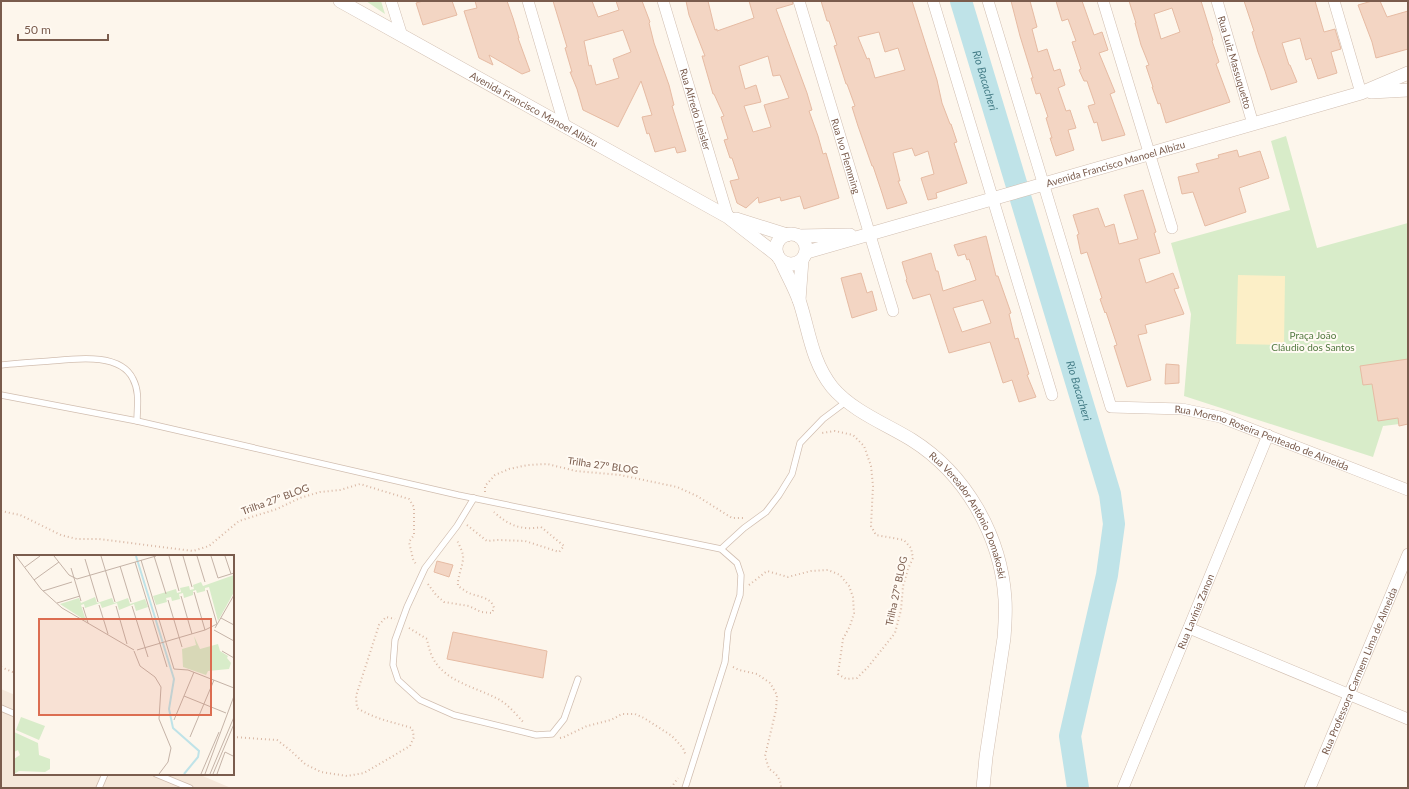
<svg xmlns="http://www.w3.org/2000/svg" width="1409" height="789" font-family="Lato,sans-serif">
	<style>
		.residential { fill: #f5e8da }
		.green { fill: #d8ecc9 }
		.sand { fill: #fcefc7 }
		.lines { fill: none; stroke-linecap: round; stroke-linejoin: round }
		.river { stroke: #bfe3e8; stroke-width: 22 }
		.building { fill: #f3d5c3; stroke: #e6bba3; fill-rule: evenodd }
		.service-casing { stroke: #d1beb0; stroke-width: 7 }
		.minor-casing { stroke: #d1beb0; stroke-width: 12 }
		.tertiary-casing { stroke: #d1beb0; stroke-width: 14 }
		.path { stroke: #d9b8a5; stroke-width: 2; stroke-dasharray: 1 3; stroke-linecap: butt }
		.service { stroke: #fff; stroke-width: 5.5 }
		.minor { stroke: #fff; stroke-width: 11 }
		.tertiary { stroke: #fff; stroke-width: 13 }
		.labels { text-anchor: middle; stroke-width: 4; stroke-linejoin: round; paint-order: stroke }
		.street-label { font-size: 10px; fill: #7a5c4d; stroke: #fffaf3 }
		.park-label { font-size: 10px; fill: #537a41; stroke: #fffaf3 }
		.water-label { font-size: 11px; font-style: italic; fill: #437c86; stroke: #fffaf3 }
		.inset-river { fill: none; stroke: #bfe3e8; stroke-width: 2 }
		.inset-road { fill: none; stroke: #c5b3a7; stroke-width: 1 }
		.view { fill: #dc6d51; fill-opacity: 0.15; stroke: #dc6d51; stroke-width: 2 }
		.inset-edge { fill: none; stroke: #7a5c4d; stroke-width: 2 }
	</style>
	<rect width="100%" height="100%" fill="#fdf6ec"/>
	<!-- residential -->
	<polygon class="residential" points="1,689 15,695 15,774 198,774 231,788 1,788"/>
	<!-- green -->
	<g class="green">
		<polygon points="366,1 381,1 385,14"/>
		<polygon points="1286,136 1317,248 1408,223 1408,423 1383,426 1373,457 1184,396 1191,314 1171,243 1290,210 1271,141"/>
	</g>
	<!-- sand -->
	<polygon class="sand" points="1238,275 1285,276 1284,345 1236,344"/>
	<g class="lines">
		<!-- river -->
		<path class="river" id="s1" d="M961 1 1110 494 1114 524 1107 575 1070 736 1078 788"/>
	</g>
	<!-- building -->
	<g class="building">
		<polygon points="423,1 452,1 457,15 423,25 416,3"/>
		<polygon points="475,1 507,1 513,18 519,38 518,38 530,71 522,74 489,55 493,65 479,58 464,11 477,8"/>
		<path d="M553 1H592L598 17 619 10 616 1H642L650 22 649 23 654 43 669 85 674 105 672 106 686 151 677 153 675 147 655 152 649 133 647 134 642 117 652 115 641 81 618 127 583 110 577 89 570 72H572L565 48 567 47ZM623 30 631 52 613 59 619 78 596 85 591 65 589 66 584 41Z"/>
		<path d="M686 1H708L715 30 717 29V31L754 18 749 1H792L793 4 776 9 807 93 812 110 809 111 818 136 823 154 826 153 839 198 804 209 800 196 781 201 780 197 759 203 758 197 746 208 737 203 730 181 739 179 732 158H730L724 140 728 139 721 117 724 116 714 94H713L702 56H705L689 15ZM768 56 773 76 780 75 789 98 764 105 771 127 753 132 744 106 761 102 756 85 745 89 739 66Z"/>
		<path d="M821 1H912L937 80 942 103 950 124H951L957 142 954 143 967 183 936 193 937 198 928 200 921 178 934 174 928 151 915 156 912 148 893 153 900 181H898L907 203 887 209 882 193 873 166H872L858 126 852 107 855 106 847 84H846L834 46 837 45 829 21H827ZM879 32 885 52 898 48 905 70 875 78 869 58 867 59 858 37Z"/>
		<polygon points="1011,1 1030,1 1037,27 1032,29 1038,52 1047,49 1054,71 1060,69 1065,85 1058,88 1066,111 1070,110 1076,128 1068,130 1074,150 1056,156 1050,138 1052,138 1046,118 1048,117 1040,93 1036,94 1031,78 1033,78 1020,36"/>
		<polygon points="1056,1 1082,1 1094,35 1102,32 1108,50 1099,53 1115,92 1110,94 1125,135 1102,141 1097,122 1094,123 1088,106 1095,104 1087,81 1084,81 1079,70 1081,69 1072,42 1076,41 1068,19 1062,21"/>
		<path d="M1129 1H1201L1213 40 1212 41 1219 62 1216 64 1230 102 1166 123 1160 103 1158 104 1152 87H1153L1146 66 1149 65 1141 45 1135 23H1136ZM1172 8 1180 32 1161 39 1154 14Z"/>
		<polygon points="1244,1 1315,1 1324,32 1335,29 1341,49 1331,52 1337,73 1318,79 1311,58 1306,60 1300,38 1282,43 1289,65 1290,65 1297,82 1271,90 1265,71 1258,52 1252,32 1254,31"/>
		<polygon points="1372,1 1380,1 1387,17 1408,11 1408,49 1376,58 1372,42 1358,5"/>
		<polygon points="1237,150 1239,157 1260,151 1269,178 1239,188 1246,212 1205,226 1193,192 1182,194 1178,177 1199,172 1196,164 1219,158 1218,155"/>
		<polygon points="1143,190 1156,232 1154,233 1160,253 1139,259 1146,283 1173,273 1179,288 1174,289 1184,314 1145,325 1147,333 1138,335 1151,380 1127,387 1114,346 1117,345 1106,312 1105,313 1100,299 1102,298 1087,252 1081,254 1077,235 1079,234 1073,215 1098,208 1105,227 1114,224 1119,244 1138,239 1124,195"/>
		<path d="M986 236 996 276H998L1011 313 1009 314 1015 339 1018 338 1029 374 1027 375 1036 397 1019 402 1012 380 1003 383 990 342 949 353 930 294 913 299 906 280 907 279 902 262 931 253 936 271H938L943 291 976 280 969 259 967 260 965 254 958 256 954 245ZM983 300 991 323 962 332 953 308Z"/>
		<polygon points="861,273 867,293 872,291 877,310 852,318 841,278"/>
		<polygon points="1408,359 1408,424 1399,426 1398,418 1378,421 1372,384 1363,385 1360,366"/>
		<polygon points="1166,364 1179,365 1179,383 1165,384"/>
		<polygon points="437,561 453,565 449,577 434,572"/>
		<polygon points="453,632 547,651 543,678 447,659"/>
	</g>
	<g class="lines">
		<!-- service casing -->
		<g class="service-casing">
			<g id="service">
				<path d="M1 365C17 363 34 362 50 361 74 359 120 352 133 379 140 392 137 407 137 421"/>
				<polyline points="1,395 137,421 458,495 721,549 737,563 741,575 740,595 728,631 725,662 685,788"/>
				<polyline points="474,498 457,526 425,568 407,607 395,640 393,665 398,680 420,700 454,715 536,735 552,734 564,719 578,679"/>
				<polyline points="721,549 744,528 766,512 779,495 792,474 800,443 823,419 847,401"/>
				<polyline points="1,708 15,714"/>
				<polyline points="156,774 190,788"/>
				<polyline points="99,788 105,774"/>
			</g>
		</g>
		<!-- minor casing -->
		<g class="minor-casing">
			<g id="minor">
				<polyline points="391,1 402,36"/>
				<polyline points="528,1 565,127"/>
				<path id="s2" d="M663 1 728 217"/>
				<path id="s3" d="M799 1 893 311"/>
				<polyline points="933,1 1052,395"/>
				<path id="s4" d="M988 1 1111 407 1182 409 1220 417 1408 490"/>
				<polyline points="1103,1 1172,228"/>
				<path id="s5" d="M1217 1 1253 124"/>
				<polyline points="1334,1 1361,93"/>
				<polyline points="1189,628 1408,719"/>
				<path id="s6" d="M1123 788 1268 435"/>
				<path id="s7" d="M1310 788 1408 554"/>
			</g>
		</g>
		<!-- tertiary casing -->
		<g class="tertiary-casing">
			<g id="tertiary">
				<path id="s8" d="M340 1 728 217 777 255"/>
				<polyline points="1371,92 1408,90"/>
				<polyline points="736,219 787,235"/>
				<circle cx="791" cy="249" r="15"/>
				<polyline points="799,236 850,235"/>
				<path id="s9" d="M807 252 1361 93 1408 73"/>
				<path id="s10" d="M781 261C787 275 795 288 800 303 809 331 812 362 832 387 852 411 886 424 912 440 966 474 1001 536 1005 599 1006 612 1005 625 1004 638L986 757 983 788"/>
				<polyline points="799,300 802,260"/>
			</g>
		</g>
		<!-- path -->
		<g class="path">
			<polyline points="485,492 485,486 495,475 509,469 528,465 547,464 576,471 620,475 677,487 697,496 732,518 744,518"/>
			<polyline points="1,511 20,515 61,535 77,539 99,539 193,551 209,546 239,521 277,509 300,498 320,492 340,490 360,484 409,499 414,507 414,535 409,542 413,559 417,566"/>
			<path d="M467 525 487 541 498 540 525 541 559 552 564 546 541 527C522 531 508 525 494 512"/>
			<path d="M428 584 436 595 444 602 469 606 481 612 492 613 494 608C491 596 476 597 467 592 464 590 461 588 458 586 457 576 464 565 463 555 462 550 459 545 457 540"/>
			<polyline points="749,585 767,571 788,577 811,571 828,570 840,575 849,586 853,597 854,613 850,626 843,639 838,674 846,679 857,678 868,667 895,633 901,610 903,586 908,569 913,558 911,548 904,540 876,535 871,526 873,486 871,466 864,446 853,435 835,431 822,433"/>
			<path d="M409 628 427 639C428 644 429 649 431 654 442 681 473 686 496 698 507 703 516 714 524 723"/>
			<polyline points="1,667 15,673"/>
			<path d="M733 667 739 670 757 674 770 683 777 695 776 710 765 756 769 769C776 773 781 779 781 788"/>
			<path d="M233 737 277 740 290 750 305 764 321 772 347 776 364 773 410 746 414 737 412 728C392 722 375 719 357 708L356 696 379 625 386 617 395 619"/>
			<polyline points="560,738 564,737 587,726 611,720 622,714 635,714 644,718 672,736 683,748 686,756"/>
			<polyline points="671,788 678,778"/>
		</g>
		<!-- service -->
		<use href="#service" class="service"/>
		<!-- minor -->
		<use href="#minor" class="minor"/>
		<!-- tertiary -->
		<use href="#tertiary" class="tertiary"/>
	</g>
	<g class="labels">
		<!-- street labels -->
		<g class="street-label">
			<text dy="4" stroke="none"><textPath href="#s5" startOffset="64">Rua Luiz Massuquetto</textPath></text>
			<text dy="4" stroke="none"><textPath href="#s8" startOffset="222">Avenida Francisco Manoel Albizu</textPath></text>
			<text dy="4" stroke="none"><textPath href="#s2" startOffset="113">Rua Alfredo Heisler</textPath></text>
			<text dy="4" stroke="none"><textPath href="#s3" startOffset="162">Rua Ivo Flemming</textPath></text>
			<text dy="4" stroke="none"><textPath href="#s9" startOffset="321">Avenida Francisco Manoel Albizu</textPath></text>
			<text dy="4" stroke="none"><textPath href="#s4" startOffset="580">Rua Moreno Roseira Penteado de Almeida</textPath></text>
			<text transform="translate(603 465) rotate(8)" y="4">Trilha 27º BLOG</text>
			<text transform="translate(275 499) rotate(-20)" y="4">Trilha 27º BLOG</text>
			<text dy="4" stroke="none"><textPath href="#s10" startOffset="330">Rua Vereador Antônio Domakoski</textPath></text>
			<text transform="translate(896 591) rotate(-78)" y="4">Trilha 27º BLOG</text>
			<text dy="4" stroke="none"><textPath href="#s6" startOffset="191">Rua Lavínia Zanon</textPath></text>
			<text dy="4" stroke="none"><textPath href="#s7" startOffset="127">Rua Professora Carmem Lima de Almeida</textPath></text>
		</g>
		<!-- park labels -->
		<g class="park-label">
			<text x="1313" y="339">Praça João<tspan x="1313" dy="12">Cláudio dos Santos</tspan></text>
		</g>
		<!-- water labels -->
		<g class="water-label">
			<text dy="4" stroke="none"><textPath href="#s1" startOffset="83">Rio Bacacheri</textPath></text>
			<text dy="4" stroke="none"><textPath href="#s1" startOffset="407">Rio Bacacheri</textPath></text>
		</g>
	</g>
	<!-- overview -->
	<g transform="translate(14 555)">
		<rect width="220" height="220" fill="#fdf6ec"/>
		<path d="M220 20V37L204 66 195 32 191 33V36L183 38 182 35 179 36V40L170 43 169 38 165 39 166 44 158 46 157 42 152 43 153 47 142 50 139 41 162 34 163 38 167 37 166 33 175 31 176 35 180 34 179 30 187 27 189 31ZM81 42 83 48 98 43 100 48 114 43 116 49 131 44 134 52 122 56 120 49 105 55 103 48 88 53 86 48 71 53 70 49 67 50 72 66 46 49 65 43 67 48ZM180 81 186 94 204 89 206 96 214 101 213 103 217 108 215 114 194 116 192 120 169 112 168 94 182 90ZM7 162 31 171 25 185 2 175ZM0 177 24 188 25 200 36 204V214L31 217 5 216 0 219V204L6 200 4 195 0 197Z" fill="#d8ecc9"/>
		<path class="inset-river" d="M122 1 160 124 155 154 159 173 185 196 184 202 170 219"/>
		<path class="inset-road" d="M2 1 27 34 48 53 120 95M40 1 55 20 63 24 142 1M87 1 101 47M140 1 152 39M155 1 165 36M169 1 178 32M183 1 191 27M197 1 204 23 220 18M211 1 217 19M71 4 84 47M127 5 160 114 174 115 220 133M121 7 153 112M106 11 117 47M11 12 26 1M57 13 67 46M20 25 45 7M193 35 203 69M29 36 58 27M180 37 191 75M167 41 178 79M154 45 168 92M43 48 66 41M85 50 94 79M102 51 113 89M118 51 134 102M69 52 74 68M207 63 220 70M201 73 220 40M200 75 220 86M123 95 191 75 203 69M120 96 126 111 141 122 147 132 145 164 157 193 154 207 145 219M208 96 220 103M170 141 212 158M160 165 180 117M176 182 200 125M187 219 205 177M191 219 220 141M196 219 220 162M199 219 220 169M203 219 211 197 219 201"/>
		<path class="view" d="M25 64H197V160H25Z"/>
		<rect width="220" height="220" class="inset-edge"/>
	</g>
	<!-- border -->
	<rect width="1409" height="789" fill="none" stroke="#7a5c4d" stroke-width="4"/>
	<!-- scale -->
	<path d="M18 34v6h90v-6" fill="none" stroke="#7a5c4d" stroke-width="2"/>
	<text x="24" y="34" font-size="12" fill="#7a5c4d" stroke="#fffaf3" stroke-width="3" paint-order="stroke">50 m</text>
</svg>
